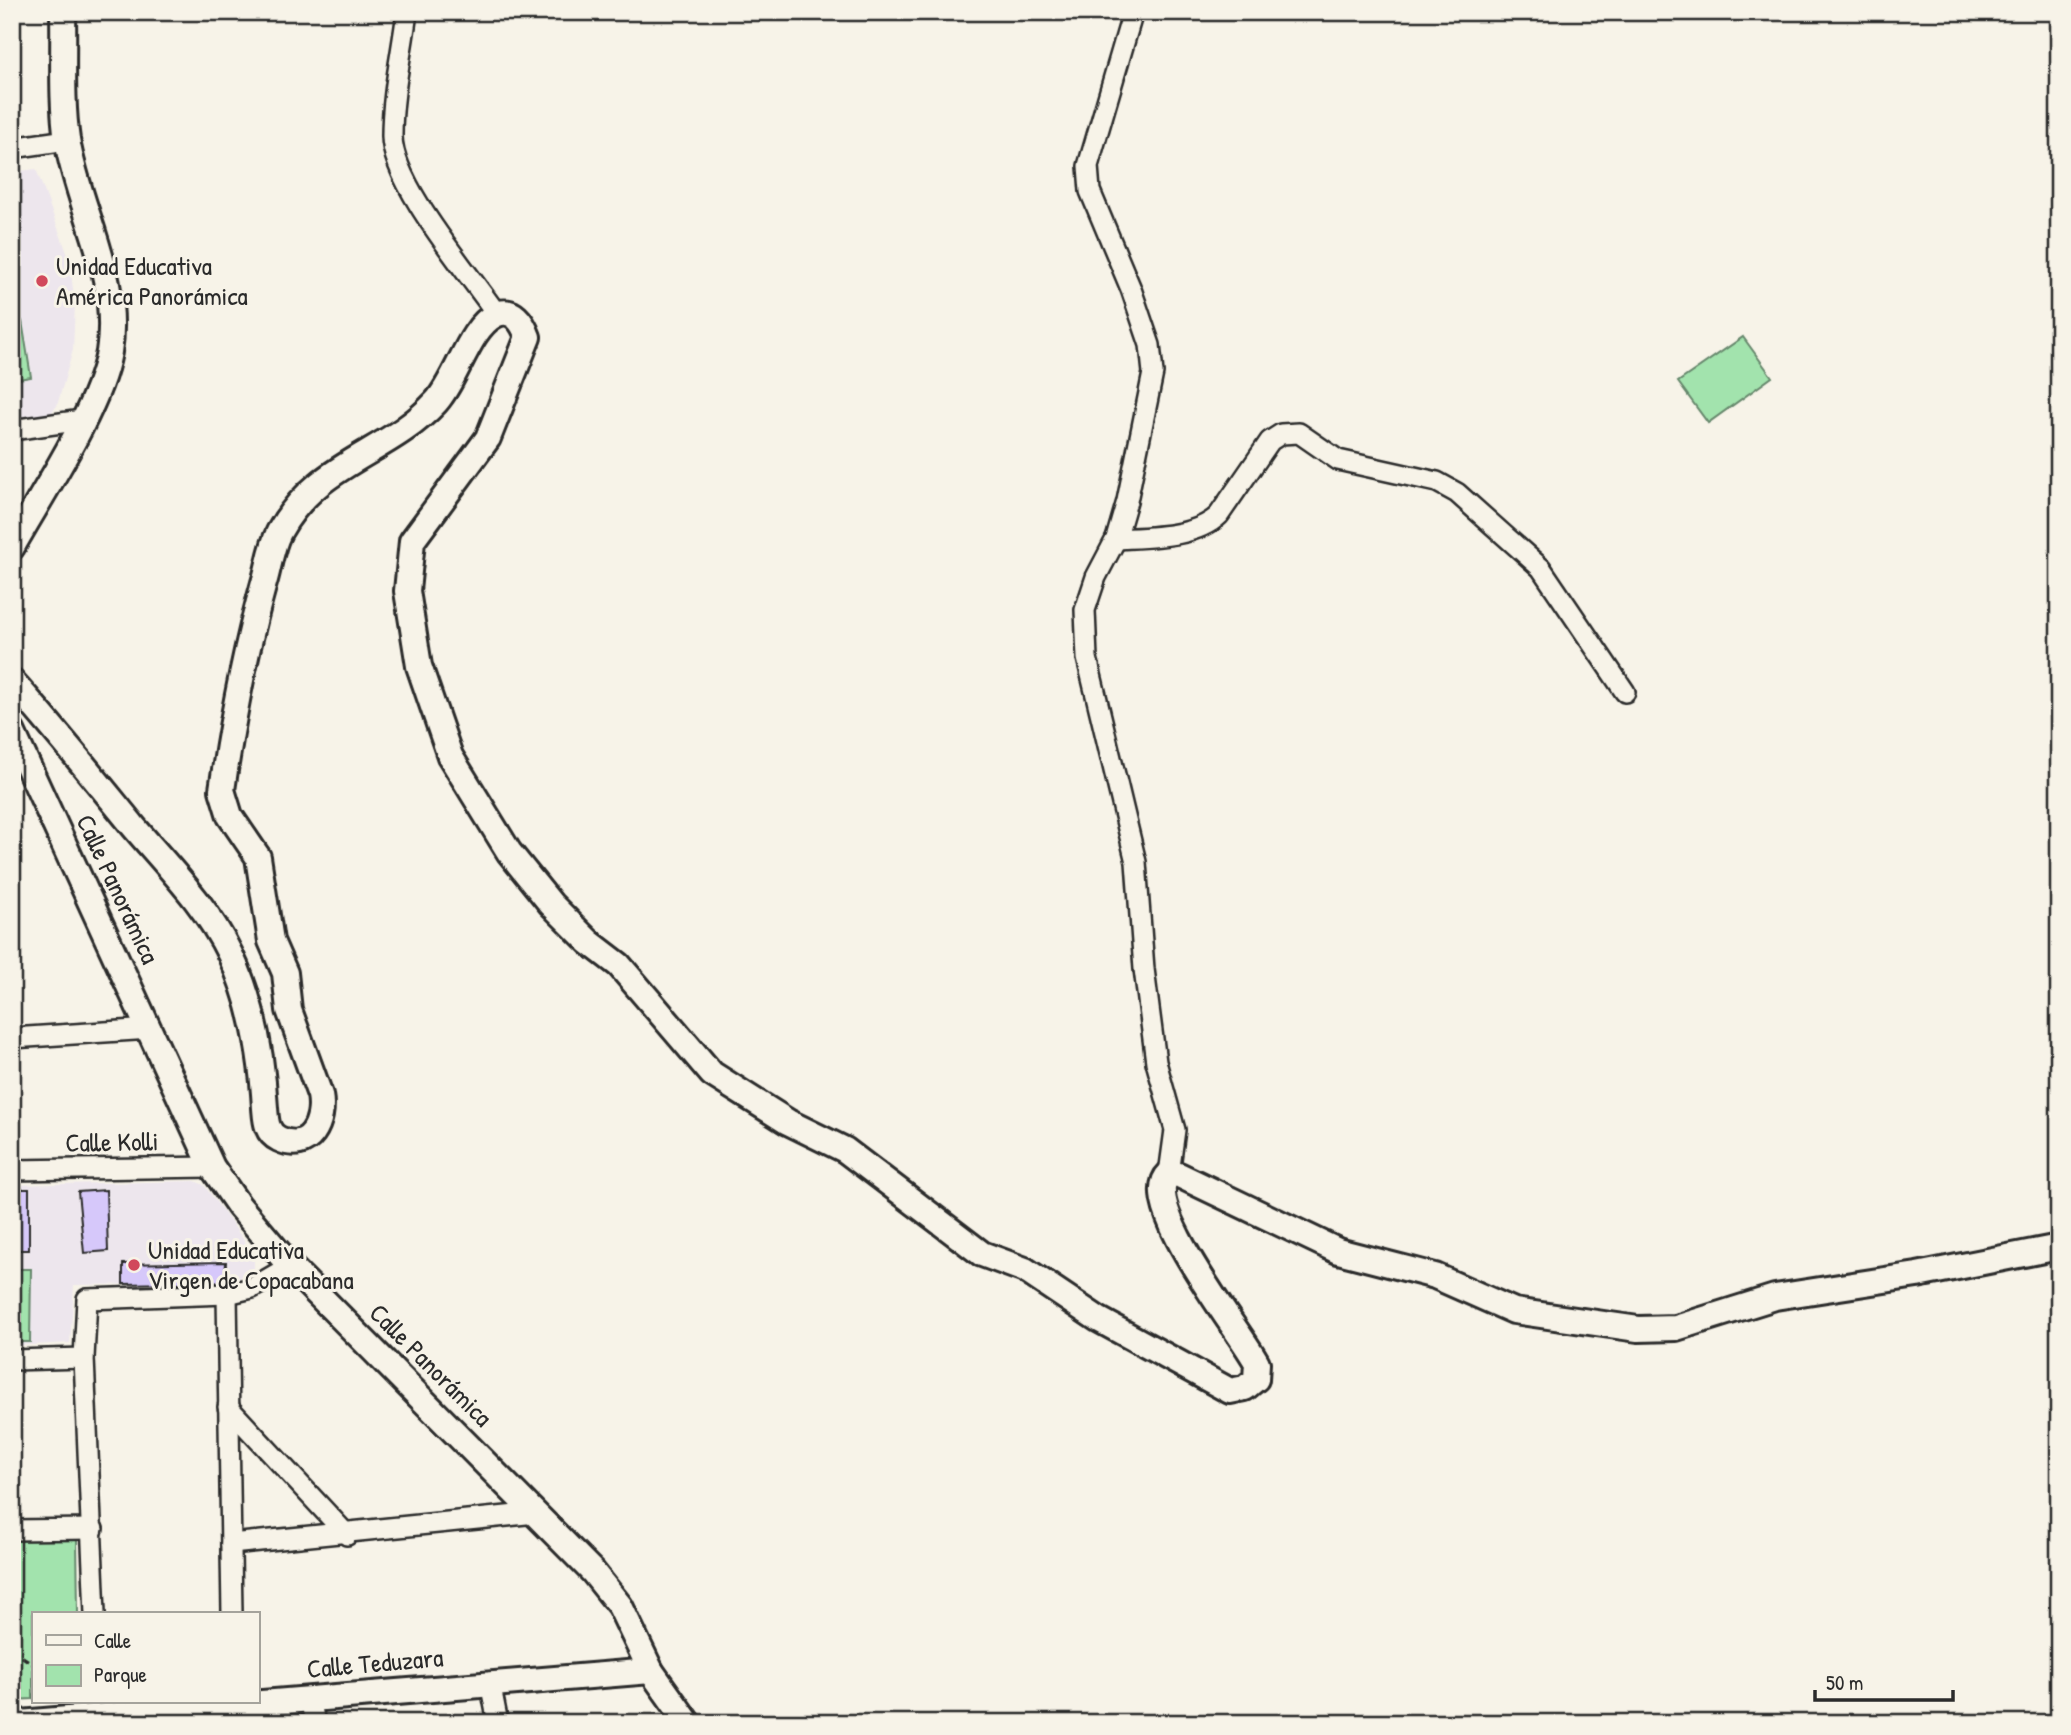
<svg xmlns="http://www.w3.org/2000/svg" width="2071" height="1735" font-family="'Patrick Hand',sans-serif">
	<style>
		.built { fill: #ede6ed }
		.green { fill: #a2e3ad; stroke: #66876c; stroke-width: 2 }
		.building { fill: #d6c8fa; stroke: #2b2b2b; stroke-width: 2 }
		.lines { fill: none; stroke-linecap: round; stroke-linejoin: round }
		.minor-casing { stroke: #2b2b2b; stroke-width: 24 }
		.tertiary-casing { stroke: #2b2b2b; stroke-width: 30 }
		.path { stroke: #2b2b2b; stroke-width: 3.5; stroke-dasharray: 7 5; stroke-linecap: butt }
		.minor { stroke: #f7f3e8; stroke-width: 19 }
		.tertiary { stroke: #f7f3e8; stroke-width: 24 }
		.poi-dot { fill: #d1495b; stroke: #f7f3e8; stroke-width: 2.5 }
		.labels { text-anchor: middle; stroke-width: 6; stroke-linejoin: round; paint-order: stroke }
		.poi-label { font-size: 26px; fill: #2b2b2b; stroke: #f7f3e8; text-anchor: start }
		.street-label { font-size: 26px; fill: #2b2b2b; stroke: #f7f3e8 }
	</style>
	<rect width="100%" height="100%" fill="#f7f3e8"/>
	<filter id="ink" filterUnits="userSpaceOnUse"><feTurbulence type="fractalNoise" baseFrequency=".0143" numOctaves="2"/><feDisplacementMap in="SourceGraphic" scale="14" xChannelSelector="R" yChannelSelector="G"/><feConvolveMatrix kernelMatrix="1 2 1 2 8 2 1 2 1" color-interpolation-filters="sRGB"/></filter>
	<g filter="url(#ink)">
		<!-- built -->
		<g class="built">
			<polygon points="36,169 69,258 75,304 73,350 57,406 50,414 12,419 12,172"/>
			<polygon points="195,1181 204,1185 254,1254 254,1268 234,1282 226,1283 74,1285 70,1343 12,1346 12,1185"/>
		</g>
		<!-- green -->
		<g class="green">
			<polygon points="22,321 31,377 12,380 12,323"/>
			<polygon points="1743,337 1772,377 1708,423 1678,382"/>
			<polygon points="12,1269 31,1269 30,1342 12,1342"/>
			<polygon points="77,1538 78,1614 33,1614 33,1699 12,1700 12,1539"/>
		</g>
		<!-- building -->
		<g class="building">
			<rect x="12" y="1189" width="17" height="61"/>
			<polygon points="106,1190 108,1251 84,1253 78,1192"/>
			<polygon points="226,1262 225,1282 123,1284 123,1264"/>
		</g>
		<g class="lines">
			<!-- minor casing -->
			<g class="minor-casing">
				<g id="minor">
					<path d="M407 12C402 52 392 94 392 135 391 183 468 272 496 313"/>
					<polyline points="1133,12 1088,166 1090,191 1131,289 1150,345 1153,373 1127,501 1116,539 1096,577 1085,610 1087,658 1136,862 1144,969 1156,1062 1175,1130 1169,1174"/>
					<polyline points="12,148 67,140"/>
					<polyline points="12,430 82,420"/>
					<path d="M1116 539C1147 537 1196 538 1219 515L1270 441 1281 434 1299 433 1338 460 1437 482 1457 493 1541 568 1625 692"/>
					<polyline points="12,1038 151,1029"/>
					<polyline points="12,1170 212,1167"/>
					<polyline points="227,1294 232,1614"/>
					<polyline points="12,1360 84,1358"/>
					<polyline points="228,1407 347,1535"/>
					<polyline points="12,1530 93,1529"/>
					<polyline points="231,1544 536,1513"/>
					<polyline points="95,1614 84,1358 87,1299 227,1294 252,1288 290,1266"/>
					<polyline points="490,1682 498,1723"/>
					<polyline points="310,1698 315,1723"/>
				</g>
			</g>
			<!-- tertiary casing -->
			<g class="tertiary-casing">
				<g id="tertiary">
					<path d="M12 547C41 495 99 409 109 352 121 278 79 211 67 140 61 99 64 54 63 12"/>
					<path d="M12 681C54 728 94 778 134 827 168 867 207 906 230 954 253 1002 262 1055 265 1108 266 1120 266 1133 279 1139 310 1154 325 1121 320 1095L289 1010 285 973 271 941 258 857 230 816 222 790C232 721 245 651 264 583 269 567 271 547 279 532 318 461 387 455 436 402 457 379 469 328 495 315 513 306 523 323 528 337L488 438 412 541 407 591 419 666 450 756 509 852 551 904 589 942 619 965 712 1074 788 1122 845 1150 982 1254 1025 1270 1098 1319 1230 1391 1245 1388 1256 1379 1257 1363C1240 1330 1137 1204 1169 1174L1179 1175 1338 1251 1435 1276 1514 1311 1638 1329 1676 1328 1775 1297 1917 1275 2059 1247"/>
					<polyline points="12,731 212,1167 239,1206 290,1266 593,1572 620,1606 651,1671 688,1723"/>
					<polyline points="20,1723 651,1671"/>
				</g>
			</g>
			<!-- path -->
			<polyline class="path" points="12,1650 33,1664"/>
			<!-- minor -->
			<use href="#minor" class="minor"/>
			<!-- tertiary -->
			<use href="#tertiary" class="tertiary"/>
		</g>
	</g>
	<!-- markers -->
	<g class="poi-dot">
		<circle cx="42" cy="281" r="7"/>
		<circle cx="134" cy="1265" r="7"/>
	</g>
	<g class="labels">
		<!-- poi labels -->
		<g class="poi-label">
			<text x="56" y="275">Unidad Educativa<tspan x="56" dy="30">América Panorámica</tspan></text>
			<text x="148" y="1259">Unidad Educativa<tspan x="148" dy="30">Virgen de Copacabana</tspan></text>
		</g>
		<!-- street labels -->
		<g class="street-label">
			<text transform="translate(118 889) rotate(65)" y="9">Calle Panorámica</text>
			<text transform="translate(112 1142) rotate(-1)" y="9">Calle Kolli</text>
			<text transform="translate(431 1365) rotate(45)" y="9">Calle Panorámica</text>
			<text transform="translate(375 1663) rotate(-5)" y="9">Calle Teduzara</text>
		</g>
	</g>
	<!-- margin -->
	<rect width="2071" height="1735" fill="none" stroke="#f7f3e8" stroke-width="42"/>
	<rect x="21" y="21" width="2029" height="1693" fill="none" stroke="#2b2b2b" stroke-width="2.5" filter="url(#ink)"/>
	<!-- legend -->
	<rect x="32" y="1612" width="228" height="91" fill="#f7f3e8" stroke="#a5a39c" stroke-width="2"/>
	<rect x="46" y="1635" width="35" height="10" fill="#f7f3e8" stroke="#a5a39c" stroke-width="2"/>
	<text x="94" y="1648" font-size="21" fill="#2b2b2b">Calle</text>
	<rect x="46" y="1665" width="35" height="21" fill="#a2e3ad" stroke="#a5a39c" stroke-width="2"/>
	<text x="94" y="1682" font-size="21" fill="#2b2b2b">Parque</text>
	<!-- scale -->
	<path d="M1815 1690v10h138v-10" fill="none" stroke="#2b2b2b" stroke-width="3.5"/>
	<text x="1826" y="1690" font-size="21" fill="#2b2b2b" stroke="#f7f3e8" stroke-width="5" paint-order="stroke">50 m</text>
</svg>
